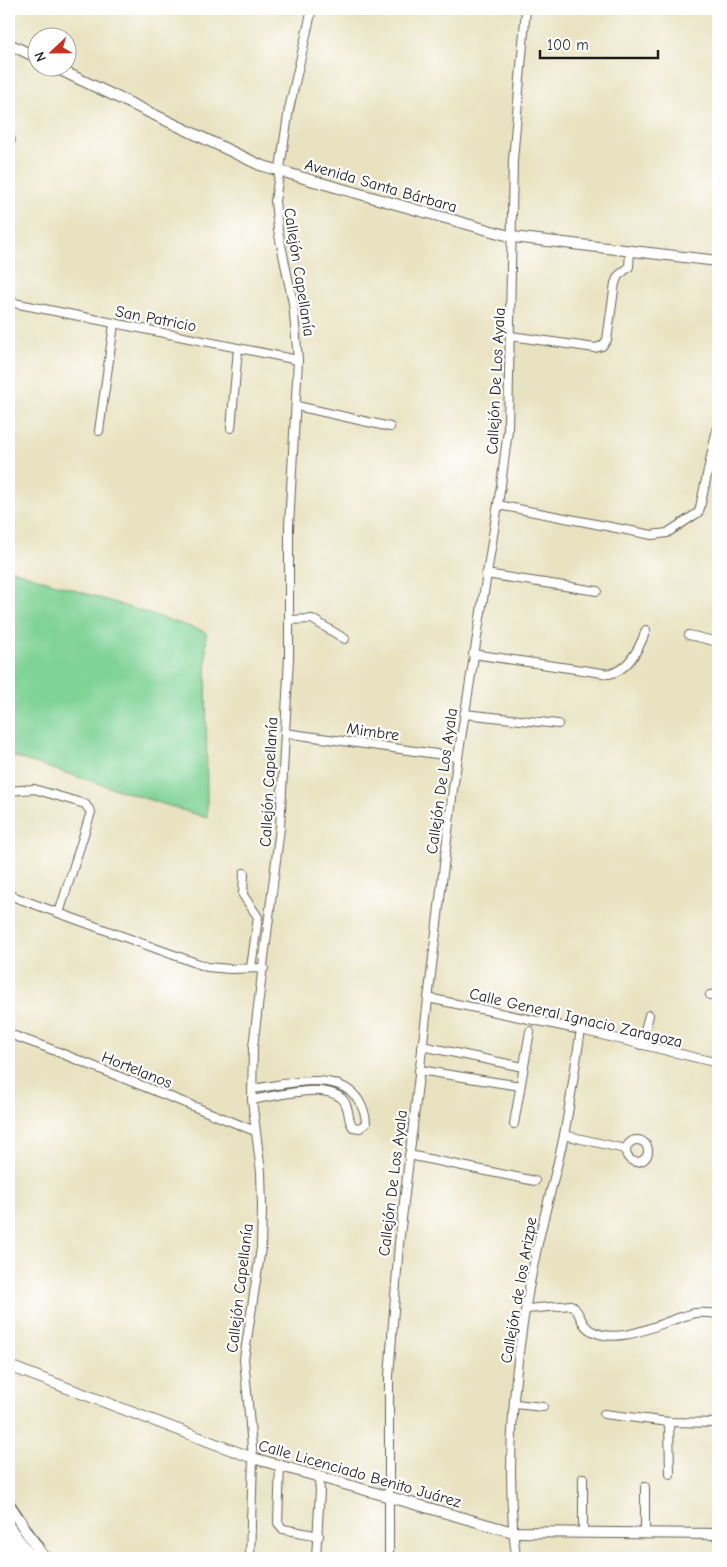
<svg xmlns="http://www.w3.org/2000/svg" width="727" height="1567" font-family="'Comic Neue',sans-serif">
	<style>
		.pitch { fill: #80d396; stroke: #4e7859 }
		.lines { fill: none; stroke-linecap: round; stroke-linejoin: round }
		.street-casing { stroke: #646155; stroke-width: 10 }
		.secondary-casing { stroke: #646155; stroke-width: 12 }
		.primary-casing { stroke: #646155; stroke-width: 14 }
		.street { stroke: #fff; stroke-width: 8 }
		.secondary { stroke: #fff; stroke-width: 10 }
		.primary { stroke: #fff; stroke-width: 11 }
		.labels { text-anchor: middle; stroke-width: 4.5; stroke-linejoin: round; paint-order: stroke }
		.street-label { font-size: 16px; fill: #1c1c1c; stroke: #fff }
	</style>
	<rect width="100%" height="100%" fill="#fff"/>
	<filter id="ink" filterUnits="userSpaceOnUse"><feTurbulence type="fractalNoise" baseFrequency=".02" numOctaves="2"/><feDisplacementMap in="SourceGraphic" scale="10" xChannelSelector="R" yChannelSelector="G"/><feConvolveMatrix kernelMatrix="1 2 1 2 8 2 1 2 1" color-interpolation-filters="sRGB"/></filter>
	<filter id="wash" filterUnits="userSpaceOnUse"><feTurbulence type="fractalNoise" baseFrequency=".0096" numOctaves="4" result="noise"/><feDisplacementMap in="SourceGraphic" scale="20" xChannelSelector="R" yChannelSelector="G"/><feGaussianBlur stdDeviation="1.12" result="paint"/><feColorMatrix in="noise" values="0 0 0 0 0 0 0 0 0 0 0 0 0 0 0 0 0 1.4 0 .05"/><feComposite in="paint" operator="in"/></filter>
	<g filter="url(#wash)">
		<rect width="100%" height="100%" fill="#e9e2c0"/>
		<!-- pitch -->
		<polygon class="pitch" points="9,569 206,632 207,818 9,755"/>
	</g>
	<g filter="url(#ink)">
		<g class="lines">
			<!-- street casing -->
			<g class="street-casing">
				<g id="street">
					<polyline points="9,139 11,140"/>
					<polyline points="9,302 298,360"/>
					<polyline points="511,336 595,348 602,346 607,340 615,283 618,276 629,267 630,251"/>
					<polyline points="297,406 390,427"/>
					<polyline points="231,428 238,349"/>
					<polyline points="99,431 114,324"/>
					<polyline points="498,505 652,535 667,533 699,512 718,424"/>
					<polyline points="486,574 597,591"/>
					<polyline points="289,620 312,619 345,639"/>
					<polyline points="689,635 718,642"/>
					<path d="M473 654 609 674C629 670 640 647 646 630"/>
					<polyline points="464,714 558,724"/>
					<polyline points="285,733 458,757"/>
					<polyline points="9,791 34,789 85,804 91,812 59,913"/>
					<polyline points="244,873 243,895 258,917 251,968"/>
					<polyline points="9,895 207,967 230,969 264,968"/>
					<polyline points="710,995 718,994"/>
					<polyline points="428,998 581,1030 718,1063"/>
					<polyline points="9,1034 48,1048 255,1131"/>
					<polyline points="641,1045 649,1015"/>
					<polyline points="422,1046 523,1067"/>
					<polyline points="419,1070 520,1086"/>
					<path d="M252 1089C285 1085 338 1068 359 1101 363 1108 366 1115 366 1123L360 1128 353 1127C347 1120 350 1109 344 1101 328 1081 275 1096 252 1100"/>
					<polyline points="514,1124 530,1031"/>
					<polyline points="564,1135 625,1149"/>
					<circle cx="637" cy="1151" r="11"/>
					<polyline points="409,1155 535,1181"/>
					<path d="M527 1309 571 1305C581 1311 580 1326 592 1331 622 1347 666 1319 695 1313 703 1312 711 1313 718 1314"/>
					<polyline points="515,1404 543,1407"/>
					<polyline points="604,1414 669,1422 718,1423"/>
					<polyline points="669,1422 670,1474"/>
					<polyline points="280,1465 278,1523 283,1529 319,1536"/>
					<polyline points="645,1487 645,1533"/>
					<polyline points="583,1533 583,1478"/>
					<polyline points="250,1558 253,1458 244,1359 261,1248 262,1208 261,1172 252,1100 253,1047 280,828 289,657 289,526 298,360 293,303 278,230 275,201 289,109 312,9"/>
					<polyline points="316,1558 320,1490 318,1475"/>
					<polyline points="389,1558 389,1376 399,1244 453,789 501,485 508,430 513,160 526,9"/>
					<path d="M516 1558C504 1458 515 1352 536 1253 544 1213 556 1175 564 1135 571 1100 575 1065 581 1030"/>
				</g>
			</g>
			<!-- secondary casing -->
			<g class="secondary-casing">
				<g id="secondary">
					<polyline points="9,44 38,58"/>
					<polyline points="56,68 260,165 314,181 513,237 718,261"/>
					<polyline points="9,1366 253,1458 513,1532 718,1534"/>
					<polyline points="11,1534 22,1558"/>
				</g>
			</g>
			<!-- primary casing -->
			<g class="primary-casing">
				<g id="primary">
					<polyline points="9,1505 44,1558"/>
					<polyline points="9,1527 31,1558"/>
				</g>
			</g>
			<!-- street -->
			<use href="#street" class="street"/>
			<!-- secondary -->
			<use href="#secondary" class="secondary"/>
			<!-- primary -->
			<use href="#primary" class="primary"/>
		</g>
	</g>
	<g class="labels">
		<!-- street labels -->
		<g class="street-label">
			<text transform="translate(381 185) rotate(16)" y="6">Avenida Santa Bárbara</text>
			<text transform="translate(300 272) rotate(81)" y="6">Callejón Capellanía</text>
			<text transform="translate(156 318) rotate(11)" y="6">San Patricio</text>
			<text transform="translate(495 381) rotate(-87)" y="6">Callejón De Los Ayala</text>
			<text transform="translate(373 731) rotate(8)" y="6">Mimbre</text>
			<text transform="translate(441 781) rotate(-82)" y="6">Callejón De Los Ayala</text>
			<text transform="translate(268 782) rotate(-87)" y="6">Callejón Capellanía</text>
			<text transform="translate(576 1017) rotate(13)" y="6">Calle General Ignacio Zaragoza</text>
			<text transform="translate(137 1069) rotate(22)" y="6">Hortelanos</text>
			<text transform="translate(392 1183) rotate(-83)" y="6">Callejón De Los Ayala</text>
			<text transform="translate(239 1288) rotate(-83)" y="6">Callejón Capellanía</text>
			<text transform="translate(518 1290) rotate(-80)" y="6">Callejón de los Arizpe</text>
			<text transform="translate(360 1473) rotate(16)" y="6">Calle Licenciado Benito Juárez</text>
		</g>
	</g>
	<!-- margin -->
	<rect width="727" height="1567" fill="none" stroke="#fff" stroke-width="30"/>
	<!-- north arrow -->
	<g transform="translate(52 52) rotate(248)"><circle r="24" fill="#ffffff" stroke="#a4a4a4"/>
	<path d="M0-4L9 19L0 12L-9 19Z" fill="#c8321e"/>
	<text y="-8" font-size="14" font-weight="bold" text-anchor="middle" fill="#1c1c1c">N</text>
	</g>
	<!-- scale -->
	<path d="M540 50v8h118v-8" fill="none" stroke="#1c1c1c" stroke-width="2.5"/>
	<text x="547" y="50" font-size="15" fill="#1c1c1c" stroke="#ffffff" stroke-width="4" paint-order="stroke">100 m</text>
</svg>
